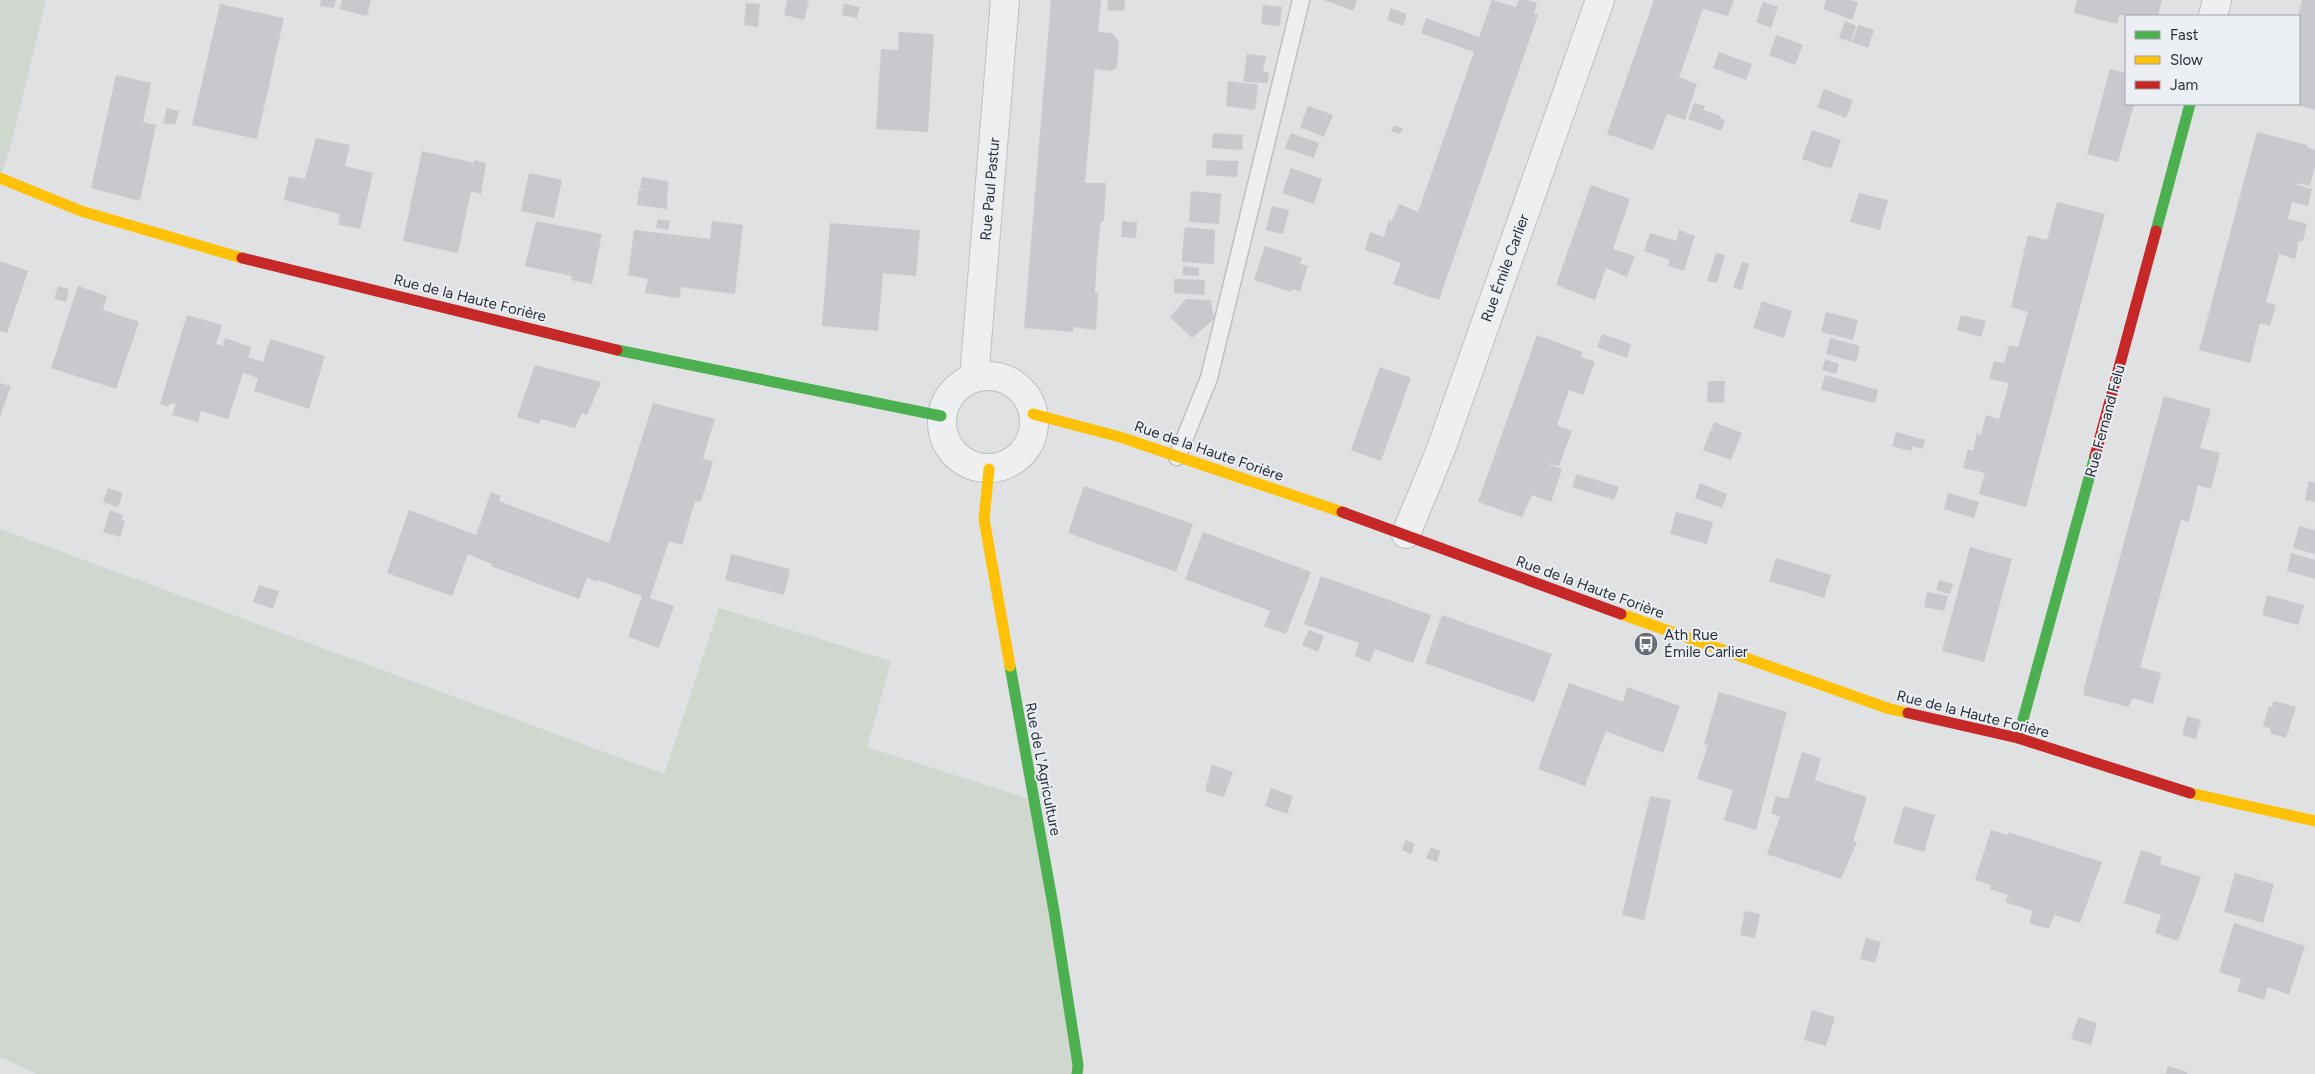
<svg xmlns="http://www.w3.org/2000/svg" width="2315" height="1074" font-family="Figtree,sans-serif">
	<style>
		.green { fill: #cfd7cf }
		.building { fill: #c7c9cc }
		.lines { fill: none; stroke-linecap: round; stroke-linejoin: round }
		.lane-casing { stroke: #bdbfc1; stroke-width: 19 }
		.street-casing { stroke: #bdbfc1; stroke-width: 30 }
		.lane { stroke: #eeeff0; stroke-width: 16 }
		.street { stroke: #eeeff0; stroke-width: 28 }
		.fast { stroke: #4caf50; stroke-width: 11 }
		.slow { stroke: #ffc107; stroke-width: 11 }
		.jam { stroke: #c62828; stroke-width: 11 }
		.labels { text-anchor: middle; stroke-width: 4; stroke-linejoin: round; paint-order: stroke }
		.street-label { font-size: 15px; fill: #282e3a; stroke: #eceff3 }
		.poi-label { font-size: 15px; fill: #282e3a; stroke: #eceff3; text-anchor: start }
	</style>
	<rect width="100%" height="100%" fill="#dfe1e3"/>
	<!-- green -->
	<g class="green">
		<polygon points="0,0 46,0 10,149 0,178"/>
		<polygon points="0,529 664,774 719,608 891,661 867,747 1035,801 1077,1074 37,1074 0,1057"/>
	</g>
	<!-- building -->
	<g class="building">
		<polygon points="321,0 336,0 334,8 320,6"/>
		<polygon points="342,0 371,0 367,16 340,9"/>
		<polygon points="787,0 809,0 804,20 784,15"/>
		<polygon points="1051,0 1101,0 1098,32 1112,33 1119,42 1117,67 1112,71 1095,69 1085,183 1106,183 1104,221 1101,221 1097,256 1095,293 1098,293 1096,330 1073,327 1073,332 1024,328"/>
		<polygon points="1108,0 1125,0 1124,11 1107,10"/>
		<polygon points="1324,0 1357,0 1353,11"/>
		<polygon points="1492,0 1516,7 1519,0 1528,0 1537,3 1534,13 1538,15 1439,300 1393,284 1401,263 1365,250 1370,232 1384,237 1389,220 1392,221 1399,204 1418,212 1474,52 1421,33 1426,18 1479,37"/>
		<polygon points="1654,0 1734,0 1728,16 1703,9 1679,77 1697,84 1685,120 1667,114 1653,150 1607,134"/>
		<polygon points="1826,0 1851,0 1858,3 1852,20 1823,9"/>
		<polygon points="2077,0 2162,0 2158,16 2120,15 2117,24 2074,13"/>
		<polygon points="2302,0 2315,0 2315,110 2293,104 2299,104 2298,16"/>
		<polygon points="1763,2 1778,7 1771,28 1756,22"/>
		<polygon points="746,3 760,4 758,27 744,25"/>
		<polygon points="220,4 284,18 257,139 192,125"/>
		<polygon points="844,4 860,7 857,18 842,15"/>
		<polygon points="1263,5 1282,7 1280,26 1261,24"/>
		<polygon points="1391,8 1407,14 1403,26 1387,20"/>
		<polygon points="1845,21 1856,26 1851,42 1839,38"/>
		<polygon points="1858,25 1874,30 1868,48 1852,42"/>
		<polygon points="899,32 934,34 928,132 876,129 881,49 898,50"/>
		<polygon points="1776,35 1803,45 1795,65 1769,55"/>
		<polygon points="1719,52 1752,64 1746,80 1713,68"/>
		<polygon points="1247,54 1266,56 1263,71 1269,73 1268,83 1243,82"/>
		<polygon points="2110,69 2126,73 2126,104 2134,104 2118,162 2087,154"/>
		<polygon points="116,75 151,83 143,122 156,125 140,201 91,188"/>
		<polygon points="1228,81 1258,85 1255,110 1226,106"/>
		<polygon points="1824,89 1853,100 1846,118 1817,107"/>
		<polygon points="1694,103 1705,106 1703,110 1721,116 1720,118 1725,120 1721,131 1688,119"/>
		<polygon points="1308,106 1333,115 1324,137 1300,127"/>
		<polygon points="167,108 179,111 175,125 163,123"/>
		<polygon points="1394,125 1403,129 1400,134 1391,131"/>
		<polygon points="1812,130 1841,140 1831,169 1802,159"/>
		<polygon points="2257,132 2307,145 2307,147 2315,150 2315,167 2310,186 2297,183 2297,185 2312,189 2308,206 2292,202 2288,219 2307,224 2303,241 2299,241 2295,259 2279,254 2266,302 2276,305 2270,326 2260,323 2250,363 2199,350"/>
		<polygon points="1213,133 1243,135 1242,150 1212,148"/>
		<polygon points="1291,133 1319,143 1314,158 1285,148"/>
		<polygon points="316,138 350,145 345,166 373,173 360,229 338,225 340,214 284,200 289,176 305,179"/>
		<polygon points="422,151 474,163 474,160 486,163 481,194 471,191 458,253 403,241"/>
		<polygon points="1207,160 1238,161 1237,177 1206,175"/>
		<polygon points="1291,168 1322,179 1314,204 1282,193"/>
		<polygon points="529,173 562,180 554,218 521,211"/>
		<polygon points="642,177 668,181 667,209 637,205 639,190 645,190 640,189"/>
		<polygon points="1591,185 1630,199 1613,249 1635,256 1627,277 1606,268 1595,300 1556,285"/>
		<polygon points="1191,191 1221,194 1219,224 1189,222"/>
		<polygon points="1859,193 1888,200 1880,230 1850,222"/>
		<polygon points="2057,202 2105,214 2026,507 1979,494 1985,473 1963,468 1968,449 1973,451 1977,433 1981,435 1986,415 1999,419 2009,383 1989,379 1994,361 2004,363 2009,345 2018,347 2028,312 2011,307 2028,235 2047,240"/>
		<polygon points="1272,206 1289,210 1283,234 1266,230"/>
		<polygon points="658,219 670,221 668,230 656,228"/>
		<polygon points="536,221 602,234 592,284 571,280 572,276 525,266"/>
		<polygon points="712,221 743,225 735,294 681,287 679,298 645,293 648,279 628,275 634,230 710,239"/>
		<polygon points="1122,221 1137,222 1136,238 1121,237"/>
		<polygon points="830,223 920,230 916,276 883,273 878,331 822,326"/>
		<polygon points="1185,227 1215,230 1214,264 1182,262 1183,243 1190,244 1183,243"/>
		<polygon points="1679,230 1695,236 1684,271 1668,266 1670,260 1644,251 1650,233 1676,241"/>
		<polygon points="1265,246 1302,258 1300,264 1308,266 1300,292 1292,289 1291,292 1254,280"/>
		<polygon points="1716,253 1725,255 1717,283 1707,281"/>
		<polygon points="0,261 28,271 7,333 0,331"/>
		<polygon points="1742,262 1749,264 1742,290 1733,288"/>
		<polygon points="1183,266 1199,268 1199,276 1183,275"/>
		<polygon points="1174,279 1205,280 1204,295 1174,293"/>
		<polygon points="58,286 69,289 66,302 54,299"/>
		<polygon points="78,286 107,296 103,310 139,322 116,389 51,368"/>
		<polygon points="1186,299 1211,300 1214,319 1192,338 1170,317"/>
		<polygon points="1762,301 1792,311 1784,338 1753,328"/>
		<polygon points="1826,312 1858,320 1853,340 1821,332"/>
		<polygon points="187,315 222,325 216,344 223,346 225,338 251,347 248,357 263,362 270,339 325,356 309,409 254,391 258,378 243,373 228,419 201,411 198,422 172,415 176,404 173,403 167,406 160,404"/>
		<polygon points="1961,315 1986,321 1981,337 1957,330"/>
		<polygon points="1602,334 1631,344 1627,358 1597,347"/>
		<polygon points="1537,335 1583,352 1581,357 1595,362 1583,395 1569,390 1557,425 1572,431 1559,466 1543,462 1562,469 1551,502 1532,495 1522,517 1478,502"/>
		<polygon points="1830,338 1860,346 1856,362 1826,354"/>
		<polygon points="1825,359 1839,364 1836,374 1822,370"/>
		<polygon points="535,365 601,382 587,415 582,413 575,428 541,419 539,424 517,417"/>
		<polygon points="1380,367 1411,378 1381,461 1351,450"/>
		<polygon points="1825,375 1878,390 1875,403 1821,390"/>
		<polygon points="1708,381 1725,381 1724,403 1707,402"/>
		<polygon points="0,383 11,386 0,417"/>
		<polygon points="2164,396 2211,409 2200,448 2220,453 2211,489 2198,485 2189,522 2181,520 2140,667 2161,673 2153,704 2133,698 2128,707 2084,695 2084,688"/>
		<polygon points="653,403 715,419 703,458 713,462 701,502 695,501 682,545 669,541 650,598 674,606 659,648 628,637 642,596 598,580 597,582 587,578 579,599 491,566 492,564 468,554 452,596 387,573 409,510 476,535 491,492 501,496 499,501 609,543"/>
		<polygon points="1714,422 1742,433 1731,460 1703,450"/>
		<polygon points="1896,432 1925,440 1923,449 1913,446 1911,451 1892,446"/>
		<polygon points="1577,474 1619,487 1614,500 1572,487"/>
		<polygon points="2309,481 2315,483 2315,502 2305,500"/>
		<polygon points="1700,483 1727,494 1722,508 1695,498"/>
		<polygon points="1084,486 1193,524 1176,572 1068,533"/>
		<polygon points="108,488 123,493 118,507 103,502"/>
		<polygon points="1948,493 1979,502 1974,518 1944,509"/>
		<polygon points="110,510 123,515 121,520 125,521 120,537 103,532"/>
		<polygon points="1676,512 1713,522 1707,544 1670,534"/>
		<polygon points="2299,526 2315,530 2315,554 2293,548"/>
		<polygon points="1203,532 1311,572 1286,634 1264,626 1270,611 1185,579"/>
		<polygon points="1970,547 2012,559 1984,662 1942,651"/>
		<polygon points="2291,553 2315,560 2315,579 2287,571"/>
		<polygon points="731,554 790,569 784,595 725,580"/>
		<polygon points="1776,558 1831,575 1824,598 1769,581"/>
		<polygon points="1321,576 1431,615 1413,663 1375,649 1370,662 1355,656 1359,643 1304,624"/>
		<polygon points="1939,580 1953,584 1950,594 1936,590"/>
		<polygon points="259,585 279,591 273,609 253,602"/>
		<polygon points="1927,592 1948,596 1944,611 1924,607"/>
		<polygon points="2267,595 2304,605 2298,625 2262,615"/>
		<polygon points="1442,615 1552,654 1534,702 1425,663"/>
		<polygon points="1309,630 1324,636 1318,652 1302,645"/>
		<polygon points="1569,683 1623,702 1627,687 1680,706 1663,753 1606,731 1585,786 1538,769"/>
		<polygon points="1719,692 1787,712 1756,830 1724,820 1733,790 1697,779 1708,745 1704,744"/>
		<polygon points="2274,701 2296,707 2286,738 2270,733 2271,729 2263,726 2269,706 2272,707"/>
		<polygon points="2187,716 2201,720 2196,739 2182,735"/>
		<polygon points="1802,752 1821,758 1815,780 1867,797 1853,841 1857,842 1841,879 1767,854 1780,817 1771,813 1776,796 1788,799"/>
		<polygon points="1212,765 1233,772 1224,797 1205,791"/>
		<polygon points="1271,788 1293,796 1287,814 1265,806"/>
		<polygon points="1650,796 1671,800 1644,920 1622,915"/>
		<polygon points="1904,806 1935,815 1924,852 1893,843"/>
		<polygon points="1991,830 2007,835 2008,832 2102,862 2080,923 2054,915 2049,929 2029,923 2033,911 2005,902 2008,895 1990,889 1991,885 1975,880"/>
		<polygon points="1406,840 1415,844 1411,854 1402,850"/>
		<polygon points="1431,847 1440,851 1437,862 1426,858"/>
		<polygon points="2141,850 2162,857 2160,864 2201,877 2178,941 2155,933 2161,915 2124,903"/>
		<polygon points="2235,873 2274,884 2263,923 2224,912"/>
		<polygon points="1745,911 1760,914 1755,938 1740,935"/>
		<polygon points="2234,923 2305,946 2289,995 2268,987 2264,1000 2237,991 2241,979 2219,972"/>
		<polygon points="1866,938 1881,942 1875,963 1860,959"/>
		<polygon points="1812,1010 1835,1017 1826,1046 1804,1040"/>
		<polygon points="2078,1017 2097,1023 2091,1045 2071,1039"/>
		<polygon points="2168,1066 2187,1072 2187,1074 2166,1074"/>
	</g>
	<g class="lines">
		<!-- lane casing -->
		<g class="lane-casing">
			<polyline id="lane" points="1177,457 1209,378 1301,0"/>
		</g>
		<!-- street casing -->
		<g class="street-casing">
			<g id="street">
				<polyline points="2213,16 2217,0"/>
				<circle cx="988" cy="422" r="46"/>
				<polyline points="974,378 1005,0"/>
				<polyline points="1406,534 1441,449 1600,0"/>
			</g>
		</g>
		<!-- lane -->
		<use href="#lane" class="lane"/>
		<!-- street -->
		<use href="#street" class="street"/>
		<!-- fast -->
		<g class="fast">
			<polyline points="2156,231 2190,104"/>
			<polyline points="617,350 941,416"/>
			<polyline points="1010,666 1054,911 1078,1065 1077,1074"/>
			<polyline points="2018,738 2095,456"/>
		</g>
		<!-- slow -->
		<g class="slow">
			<polyline points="0,178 81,211 242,258"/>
			<polyline points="1033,414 1120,437 1342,512"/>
			<polyline points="989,469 984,519 1010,666"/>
			<polyline points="1621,614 1890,709 1908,713"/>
			<polyline points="2190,793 2315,821"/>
		</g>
		<!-- jam -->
		<g class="jam">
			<polyline points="242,258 617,350"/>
			<polyline points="2095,456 2156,231"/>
			<polyline points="1342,512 1621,614"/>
			<polyline points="1908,713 2018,738 2190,793"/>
		</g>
	</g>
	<!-- icons -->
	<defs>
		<g id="bus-disc" transform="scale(1.25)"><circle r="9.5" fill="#686d75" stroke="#eceff3"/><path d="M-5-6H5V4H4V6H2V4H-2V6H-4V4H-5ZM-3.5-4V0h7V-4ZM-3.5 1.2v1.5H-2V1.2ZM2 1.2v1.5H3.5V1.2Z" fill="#fff"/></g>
	</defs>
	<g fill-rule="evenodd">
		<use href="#bus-disc" x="1646" y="644"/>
	</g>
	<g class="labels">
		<!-- street labels -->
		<g class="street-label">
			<text transform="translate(990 189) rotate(-85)" y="5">Rue Paul Pastur</text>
			<text transform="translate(1505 268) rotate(-70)" y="5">Rue Émile Carlier</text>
			<text transform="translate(470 298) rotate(14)" y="5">Rue de la Haute Forière</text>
			<text transform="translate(2105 421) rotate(-75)" y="5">Rue Fernand Felu</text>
			<text transform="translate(1209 451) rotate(19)" y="5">Rue de la Haute Forière</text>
			<text transform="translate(1590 587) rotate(20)" y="5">Rue de la Haute Forière</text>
			<text transform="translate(1973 714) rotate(14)" y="5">Rue de la Haute Forière</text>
			<text transform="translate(1043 769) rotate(79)" y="5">Rue de L'Agriculture</text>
		</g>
		<!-- poi labels -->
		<g class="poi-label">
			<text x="1664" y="640">Ath Rue<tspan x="1664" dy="17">Émile Carlier</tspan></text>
		</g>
	</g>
	<!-- legend -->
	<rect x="2125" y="15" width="175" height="90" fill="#eceff3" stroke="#9ea2a9"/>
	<rect x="2135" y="31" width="25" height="8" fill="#4caf50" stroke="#9ea2a9"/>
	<text x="2170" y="40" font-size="15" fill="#282e3a">Fast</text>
	<rect x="2135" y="56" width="25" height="8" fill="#ffc107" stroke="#9ea2a9"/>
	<text x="2170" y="65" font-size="15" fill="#282e3a">Slow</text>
	<rect x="2135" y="81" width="25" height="8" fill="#c62828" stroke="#9ea2a9"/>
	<text x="2170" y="90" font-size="15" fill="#282e3a">Jam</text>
</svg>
